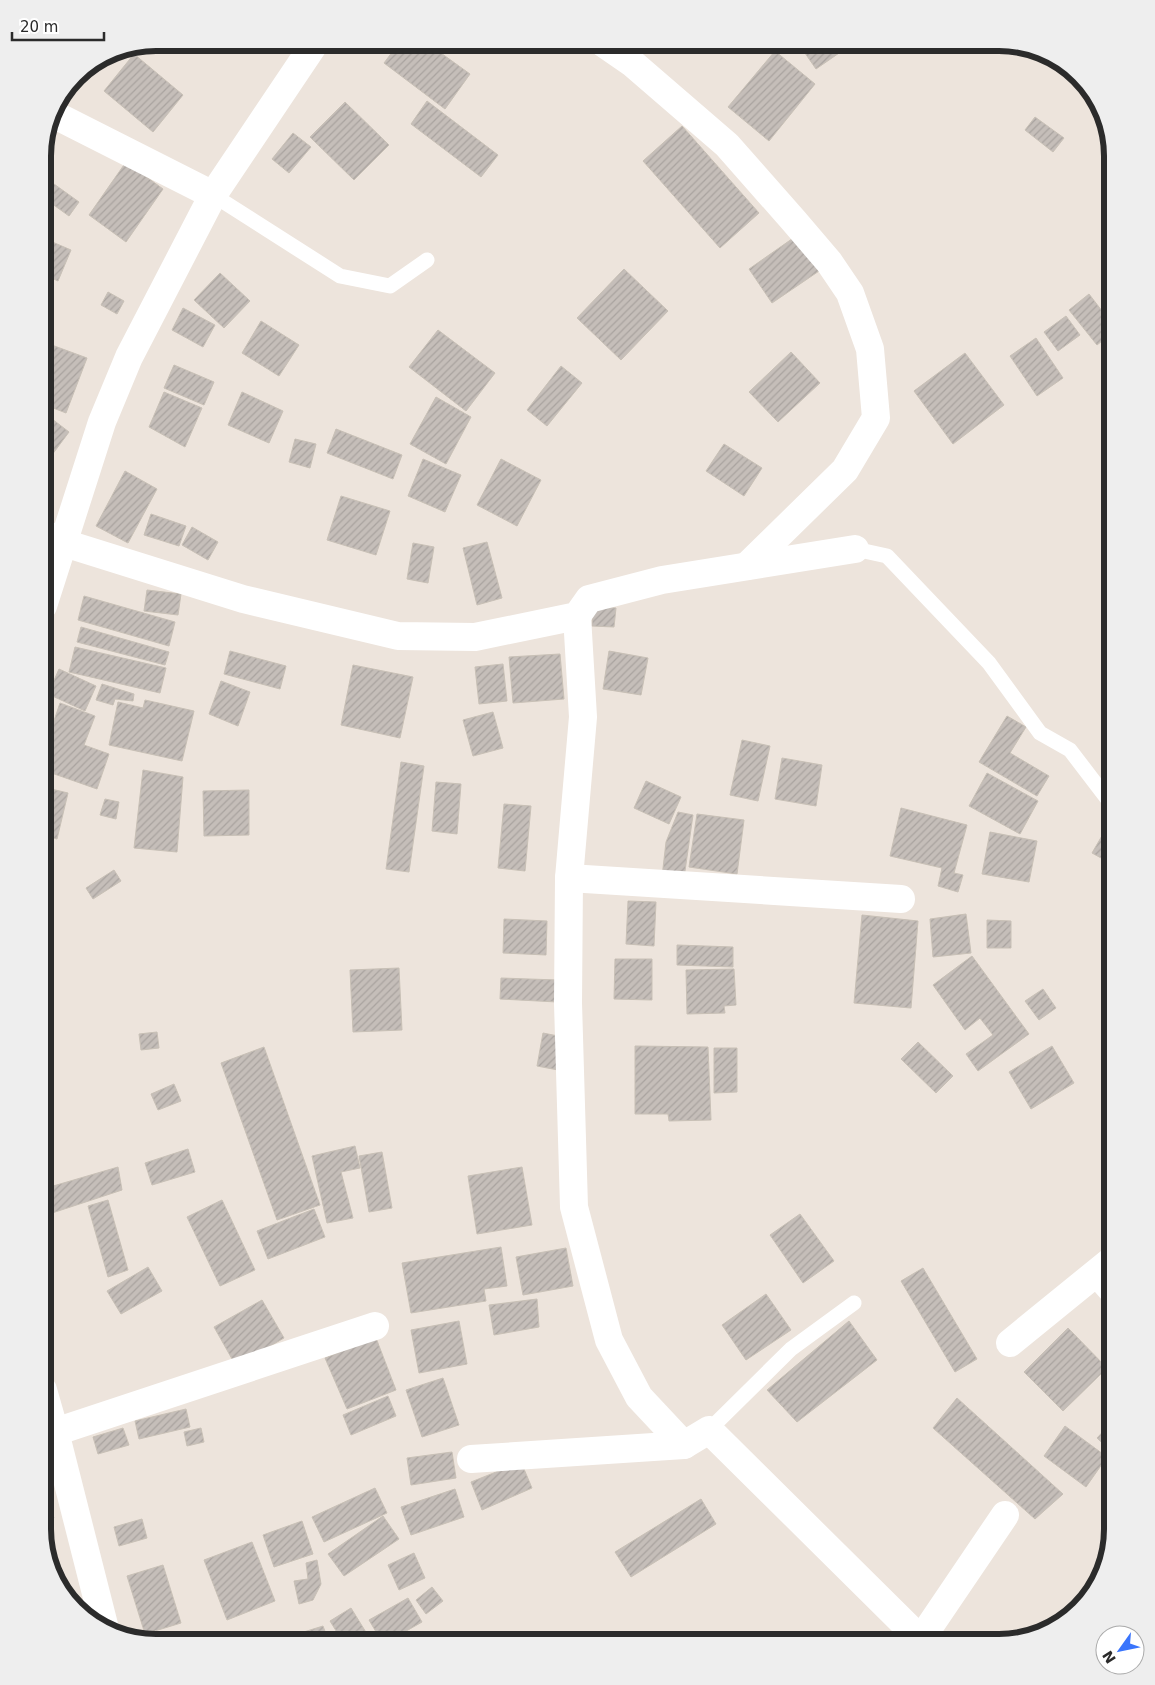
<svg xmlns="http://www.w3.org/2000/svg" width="1155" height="1685" font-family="'DejaVu Sans',sans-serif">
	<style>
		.building { fill: url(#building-hatch); stroke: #c8c0b6 }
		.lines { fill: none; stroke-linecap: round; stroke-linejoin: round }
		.lane { stroke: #fff; stroke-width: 15 }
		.street { stroke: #fff; stroke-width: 28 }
		.rim { fill: none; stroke: #2b2b2b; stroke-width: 6 }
	</style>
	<defs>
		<pattern id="building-hatch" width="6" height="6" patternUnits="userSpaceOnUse" patternTransform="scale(1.25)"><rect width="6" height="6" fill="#c5beb9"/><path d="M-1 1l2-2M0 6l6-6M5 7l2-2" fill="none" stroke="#a9a39f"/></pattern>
	</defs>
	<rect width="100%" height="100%" fill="#ede4dc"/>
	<!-- building -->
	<g class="building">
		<polygon points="399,43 427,43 470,74 445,109 384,63"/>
		<polygon points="798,43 836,43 842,51 816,69"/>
		<polygon points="775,51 815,84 769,141 728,107"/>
		<polygon points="134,54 183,95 153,132 104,91"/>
		<polygon points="427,101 498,155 481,177 411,124"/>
		<polygon points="345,102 389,145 354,180 310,137"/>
		<polygon points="1035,117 1064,138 1053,152 1025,130"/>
		<polygon points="682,126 759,213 720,248 643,161"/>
		<polygon points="293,133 311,147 289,173 272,159"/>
		<polygon points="126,162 163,189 126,242 89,215"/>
		<polygon points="54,184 79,202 69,216 44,198"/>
		<polygon points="799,234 822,269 772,303 749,269"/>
		<polygon points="43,238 71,250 58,281 43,274"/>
		<polygon points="624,269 668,311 621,360 577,318"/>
		<polygon points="220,273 250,301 224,328 194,300"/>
		<polygon points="108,292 124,301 117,314 101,305"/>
		<polygon points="1089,294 1112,324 1112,333 1097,345 1069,310"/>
		<polygon points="183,308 215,325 203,347 172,330"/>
		<polygon points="1066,316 1080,335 1058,351 1044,332"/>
		<polygon points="261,321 299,345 279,376 242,353"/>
		<polygon points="438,330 495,373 466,411 409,367"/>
		<polygon points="1036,338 1063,378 1037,396 1010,356"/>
		<polygon points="49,344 87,358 66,413 43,404 43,360"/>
		<polygon points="791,352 820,383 778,422 749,392"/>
		<polygon points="965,353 1004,405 953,444 914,391"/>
		<polygon points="174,365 214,382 204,405 164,388"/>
		<polygon points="561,366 582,383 547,426 527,410"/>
		<polygon points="164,392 202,408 185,447 149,427"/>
		<polygon points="242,392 283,411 269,443 228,425"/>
		<polygon points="436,397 471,417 446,464 410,444"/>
		<polygon points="43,412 69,432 43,467"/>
		<polygon points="336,429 402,455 393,479 327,453"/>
		<polygon points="295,439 316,444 310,468 289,462"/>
		<polygon points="724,444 762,468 744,496 706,471"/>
		<polygon points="423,459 461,475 445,512 408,496"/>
		<polygon points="501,459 541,480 517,526 477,505"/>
		<polygon points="125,471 157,489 128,543 96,526"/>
		<polygon points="341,496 390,511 376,555 327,540"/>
		<polygon points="151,514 186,526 179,546 144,535"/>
		<polygon points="192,527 218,542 208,560 182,545"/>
		<polygon points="487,542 502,598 477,605 463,548"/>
		<polygon points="413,543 434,547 428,583 407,579"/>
		<polygon points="147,590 181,594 178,615 144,611"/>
		<polygon points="84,596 175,622 169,646 78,620"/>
		<polygon points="593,607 616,608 614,627 592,626"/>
		<polygon points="81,627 169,652 165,665 77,642"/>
		<polygon points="75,647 166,668 160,693 69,672"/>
		<polygon points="230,651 286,666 280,689 224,674"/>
		<polygon points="609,651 648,658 641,695 603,689"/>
		<polygon points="560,654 564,699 513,703 509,657"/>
		<polygon points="503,664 507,701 479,704 475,667"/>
		<polygon points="353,665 413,677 400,738 341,725"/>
		<polygon points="59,669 96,686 85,711 48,694"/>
		<polygon points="221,681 250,692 238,726 209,714"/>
		<polygon points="102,684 134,694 133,701 115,699 113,705 96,700"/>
		<polygon points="145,700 194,711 182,761 109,745 118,702 143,708"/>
		<polygon points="60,703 95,716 84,745 109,754 97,789 43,770 43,753"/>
		<polygon points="493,712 503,748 473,756 463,720"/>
		<polygon points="1007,716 1026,727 1010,753 1049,776 1037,796 979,762"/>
		<polygon points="742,740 770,746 758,801 730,795"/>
		<polygon points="782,758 822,765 816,806 775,799"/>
		<polygon points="401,762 424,766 409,872 386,869"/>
		<polygon points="143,770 183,777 177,852 134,848"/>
		<polygon points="987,773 1038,801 1020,834 969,806"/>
		<polygon points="646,781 681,797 669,824 634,808"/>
		<polygon points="436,782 461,784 457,834 432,831"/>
		<polygon points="43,787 68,793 57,839 43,835"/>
		<polygon points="249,790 249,835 204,836 203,791"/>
		<polygon points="105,799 119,802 116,819 100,815"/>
		<polygon points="504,804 531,806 525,871 498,868"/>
		<polygon points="901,808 967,825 954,873 963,875 958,892 938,886 942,868 890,856"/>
		<polygon points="678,812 693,815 684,878 662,877 666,842"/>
		<polygon points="697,814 744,820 737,874 689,867"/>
		<polygon points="990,832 1037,841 1029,882 982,874"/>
		<polygon points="1103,834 1112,839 1112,864 1092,853"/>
		<polygon points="114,870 121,881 93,899 86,888"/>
		<polygon points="628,901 656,902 654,946 626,944"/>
		<polygon points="43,909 48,909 50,931 43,931"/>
		<polygon points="966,914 971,953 933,957 930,919"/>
		<polygon points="862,915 918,921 911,1008 854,1003"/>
		<polygon points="504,919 547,921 546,955 503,953"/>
		<polygon points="987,920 1011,921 1011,948 987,948"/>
		<polygon points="677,945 733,947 733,967 677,965"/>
		<polygon points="972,956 1029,1034 978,1071 966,1054 993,1035 980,1018 965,1030 933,985"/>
		<polygon points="615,959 652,959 652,1000 614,999"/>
		<polygon points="399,968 402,1030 353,1032 350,970"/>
		<polygon points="734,969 736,1005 724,1006 725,1013 687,1014 686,970"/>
		<polygon points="501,978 558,980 557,1002 500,999"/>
		<polygon points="1043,989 1056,1008 1039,1020 1025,1001"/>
		<polygon points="157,1032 159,1048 141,1050 139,1034"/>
		<polygon points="543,1033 563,1037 558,1070 537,1066"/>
		<polygon points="918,1042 953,1076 936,1093 901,1059"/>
		<polygon points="43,1046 44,1046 47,1069 43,1069"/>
		<polygon points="635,1046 708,1047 711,1120 669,1121 668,1114 635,1114"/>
		<polygon points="1052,1046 1074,1083 1031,1109 1009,1072"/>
		<polygon points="264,1047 320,1205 277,1220 221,1063"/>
		<polygon points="714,1048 737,1048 737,1092 714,1093"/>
		<polygon points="174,1084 181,1101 158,1110 151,1094"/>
		<polygon points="355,1146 360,1168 341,1172 353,1218 327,1223 312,1156"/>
		<polygon points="188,1149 195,1172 152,1185 145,1163"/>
		<polygon points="382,1152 392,1208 369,1212 359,1156"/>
		<polygon points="118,1167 122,1190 43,1216 43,1189"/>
		<polygon points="522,1167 532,1225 477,1234 468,1176"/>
		<polygon points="108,1200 128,1270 108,1277 88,1206"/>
		<polygon points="222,1200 255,1270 220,1286 187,1217"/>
		<polygon points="314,1209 325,1237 268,1259 257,1231"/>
		<polygon points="800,1214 834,1261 803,1283 770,1235"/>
		<polygon points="501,1247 507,1286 484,1289 486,1301 411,1313 402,1263"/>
		<polygon points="566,1248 573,1286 523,1295 516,1257"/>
		<polygon points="148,1267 162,1291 121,1314 107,1291"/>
		<polygon points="923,1268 977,1359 955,1372 901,1281"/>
		<polygon points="766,1294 791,1330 746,1360 722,1325"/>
		<polygon points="537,1299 539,1327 494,1335 489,1305"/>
		<polygon points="262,1300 284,1338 236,1366 214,1327"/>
		<polygon points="459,1321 467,1364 419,1373 411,1330"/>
		<polygon points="849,1321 877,1360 797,1422 767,1390"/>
		<polygon points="1068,1328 1107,1368 1063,1411 1024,1372"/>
		<polygon points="376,1338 396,1390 347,1409 325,1358"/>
		<polygon points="443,1378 459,1425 422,1437 406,1390"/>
		<polygon points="388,1396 396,1416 351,1435 343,1415"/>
		<polygon points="957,1398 1063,1494 1035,1519 933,1428"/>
		<polygon points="186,1409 190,1427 139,1439 135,1421"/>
		<polygon points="1112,1422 1112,1452 1097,1438"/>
		<polygon points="1065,1426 1107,1457 1086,1487 1044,1456"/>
		<polygon points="123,1428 129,1445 98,1454 93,1437"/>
		<polygon points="201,1428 204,1442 187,1446 184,1432"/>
		<polygon points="452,1452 456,1478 411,1485 407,1458"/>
		<polygon points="521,1462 532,1488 482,1510 471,1482"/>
		<polygon points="375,1488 387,1513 324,1542 312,1517"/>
		<polygon points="455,1489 464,1517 411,1535 401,1507"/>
		<polygon points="43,1493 54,1518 43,1523"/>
		<polygon points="701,1499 716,1524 631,1577 615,1552"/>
		<polygon points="383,1516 399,1539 344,1576 328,1554"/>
		<polygon points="142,1519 147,1538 119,1546 114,1527"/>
		<polygon points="302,1521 313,1554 274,1567 263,1535"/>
		<polygon points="252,1542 275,1601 227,1620 204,1560"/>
		<polygon points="414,1553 425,1578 399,1590 388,1565"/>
		<polygon points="317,1560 321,1584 313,1600 299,1604 294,1581 308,1579 306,1563"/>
		<polygon points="163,1565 181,1623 145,1634 127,1576"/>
		<polygon points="432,1587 443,1601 426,1614 416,1600"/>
		<polygon points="408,1598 422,1622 387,1642 382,1642 369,1620"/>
		<polygon points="351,1608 372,1642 343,1642 330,1621"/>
		<polygon points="323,1626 329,1642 297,1642 294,1635"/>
	</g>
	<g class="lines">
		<!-- lane -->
		<g class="lane">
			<polyline points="213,195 340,276 390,286 427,260"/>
			<polyline points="855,549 887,556 989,663 1040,733 1070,750 1112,805"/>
			<polyline points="1092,1277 1112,1300"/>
			<polyline points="709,1430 791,1349 854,1303"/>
		</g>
		<!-- street -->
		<g class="street">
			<polyline points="603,43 632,63 727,145 794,221 829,262 850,293 870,349 876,418 845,470 747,566"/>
			<polyline points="51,113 213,195"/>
			<polyline points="43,533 64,543 243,599 398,636 475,637 577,616 589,599 662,580 855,549"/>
			<polyline points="43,606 102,422 129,357 213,195 315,43"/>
			<polyline points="577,616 583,717 569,878 568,1003 574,1207 609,1340 639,1397 684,1445"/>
			<polyline points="569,878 901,899"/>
			<polyline points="1010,1343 1112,1260"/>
			<polyline points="43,1390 55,1432 105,1629"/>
			<polyline points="43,1435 55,1432 375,1326"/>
			<polyline points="471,1459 684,1445 709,1430 921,1640"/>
			<polyline points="919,1642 1005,1515"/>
		</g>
	</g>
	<!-- crop -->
	<path d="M0 0H1155V1685H0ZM156 51H999A105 105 0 0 1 1104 156V1529A105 105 0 0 1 999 1634H156A105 105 0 0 1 51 1529V156A105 105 0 0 1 156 51Z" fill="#eee" fill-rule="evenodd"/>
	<path class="rim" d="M156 51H999A105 105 0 0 1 1104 156V1529A105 105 0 0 1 999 1634H156A105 105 0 0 1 51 1529V156A105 105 0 0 1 156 51Z"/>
	<!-- north arrow -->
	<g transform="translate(1120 1650) rotate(237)"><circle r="24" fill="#ffffff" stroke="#aaaaaa"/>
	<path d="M0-4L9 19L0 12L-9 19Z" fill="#3a75fc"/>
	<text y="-8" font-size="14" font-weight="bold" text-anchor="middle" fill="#2b2b2b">N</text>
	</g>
	<!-- scale -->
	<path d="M12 32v8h92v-8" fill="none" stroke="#2b2b2b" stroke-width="2.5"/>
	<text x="20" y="32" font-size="15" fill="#2b2b2b" stroke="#ffffff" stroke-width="4" paint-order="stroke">20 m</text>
</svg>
